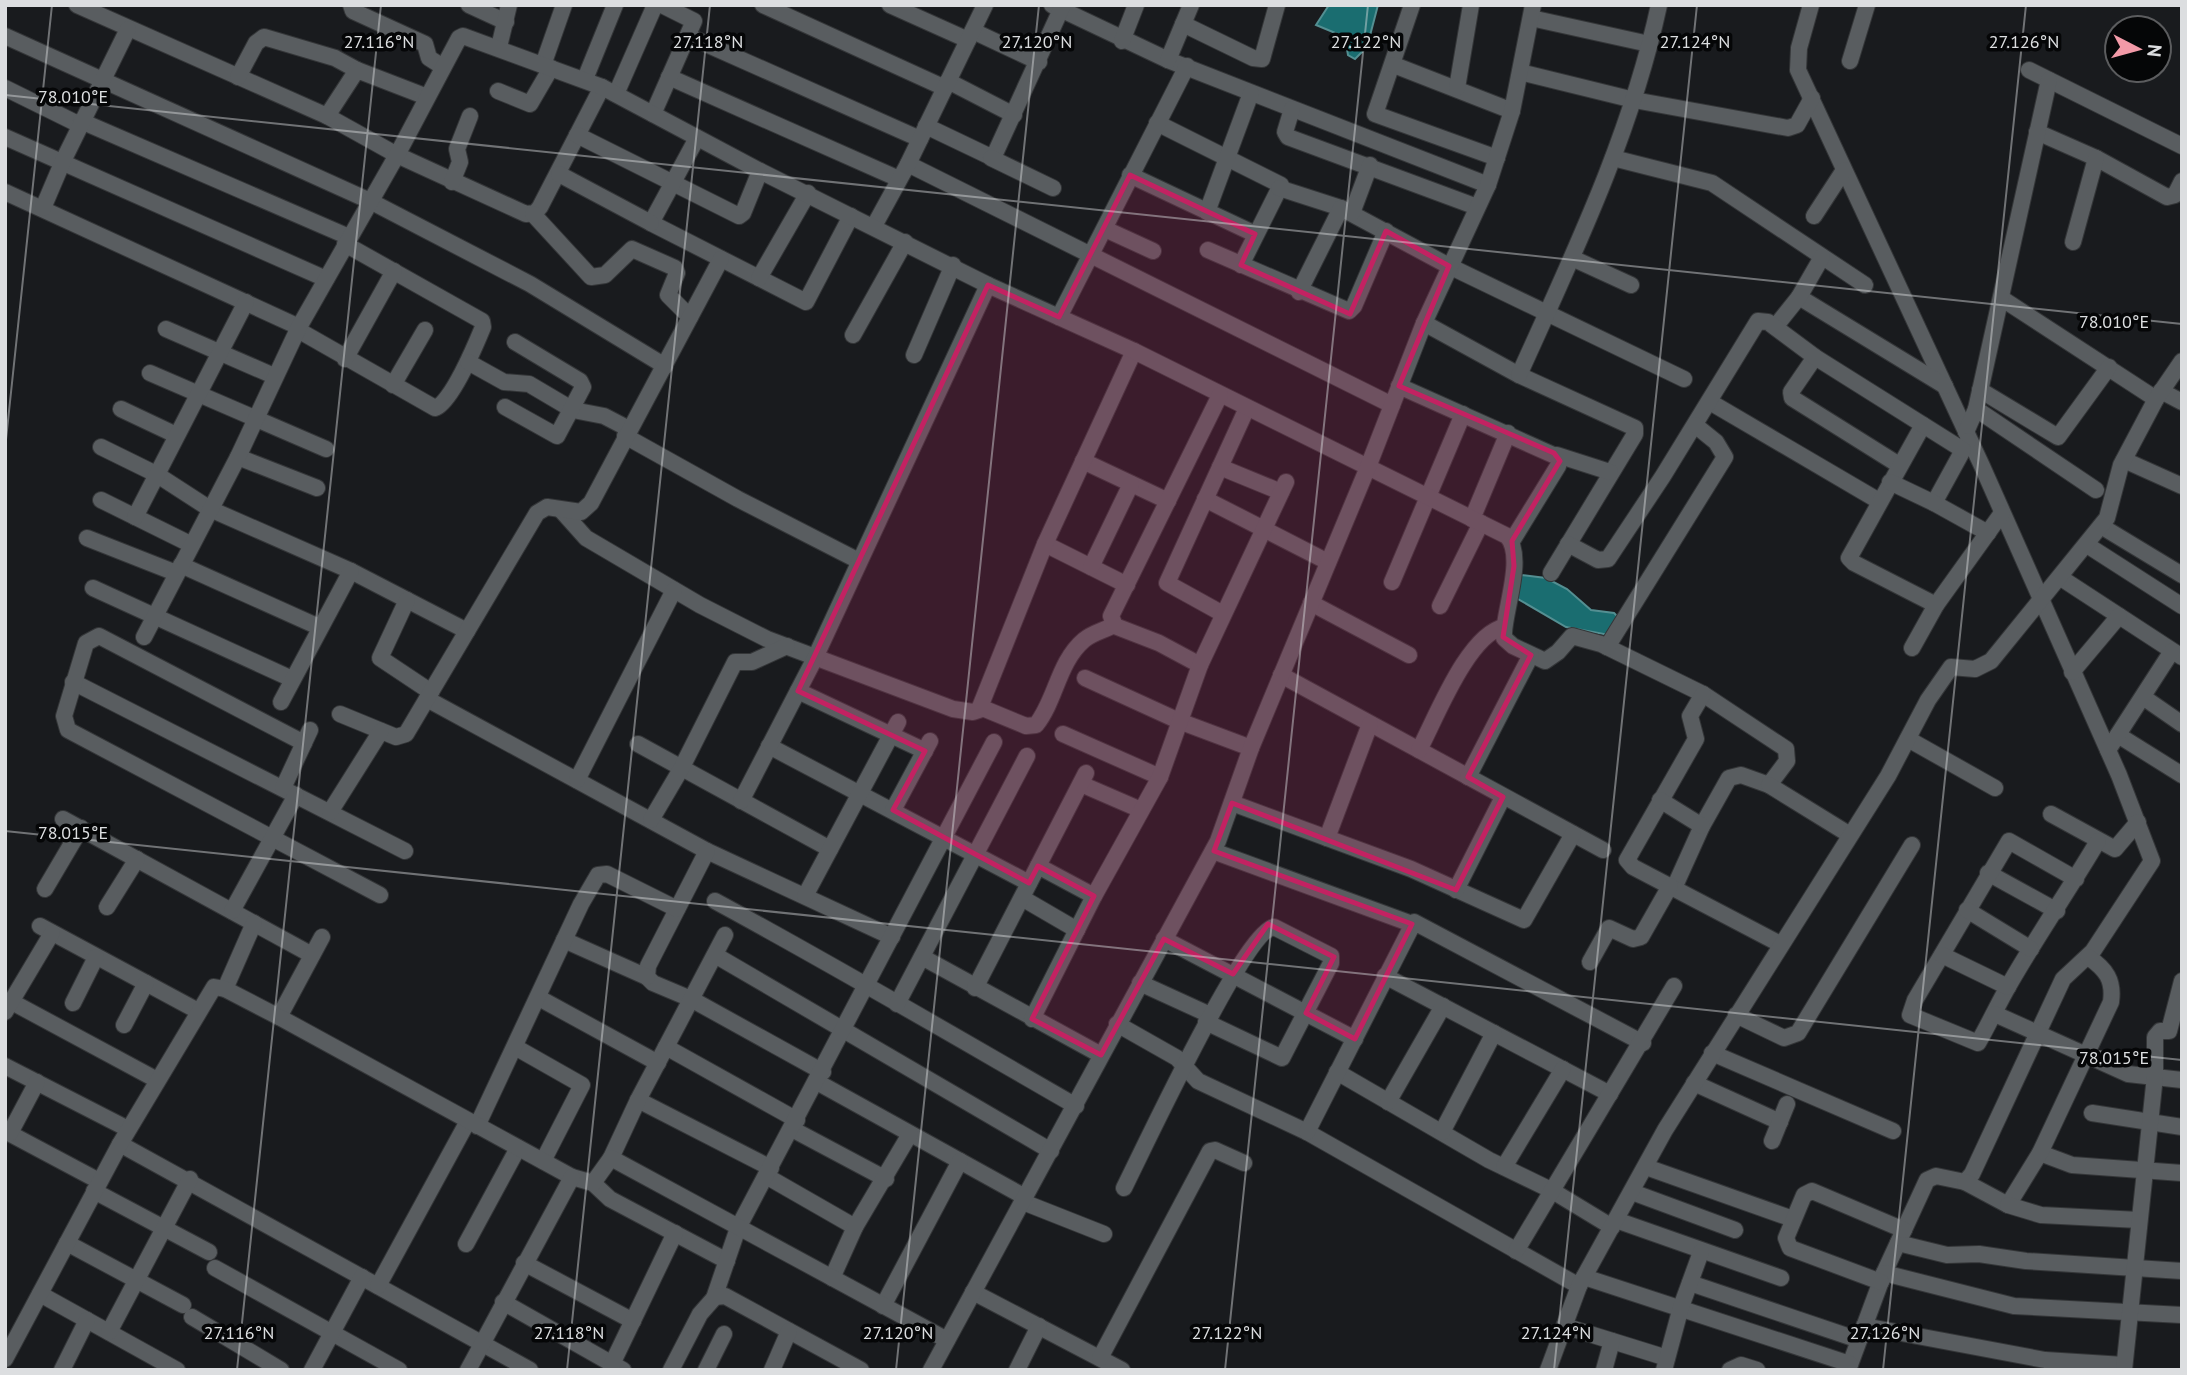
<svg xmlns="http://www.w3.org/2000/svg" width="2187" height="1375" font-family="'PT Sans',sans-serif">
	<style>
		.water { fill: #1a6d70; stroke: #548f92; stroke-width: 2 }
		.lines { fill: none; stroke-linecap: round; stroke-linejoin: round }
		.minor-casing { stroke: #343638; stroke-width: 18 }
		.minor { stroke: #595d60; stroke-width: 16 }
		.marked { fill: #c32262; fill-opacity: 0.2; stroke: #c32262; stroke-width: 5; stroke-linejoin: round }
		.ticks { fill: none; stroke: #dcdee0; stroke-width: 2; stroke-opacity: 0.45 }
		.ticks-label { font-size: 18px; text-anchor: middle; fill: #dcdee0; stroke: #050607; stroke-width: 7; stroke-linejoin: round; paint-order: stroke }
	</style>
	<rect width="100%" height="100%" fill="#191b1e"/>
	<!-- water -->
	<g class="water">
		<polygon points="1329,5 1378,5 1367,47 1355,59 1348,55 1345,37 1316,25"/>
		<polygon points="1521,575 1546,578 1567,589 1591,610 1614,613 1619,618 1609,635 1566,627 1518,599 1514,587"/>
	</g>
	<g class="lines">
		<!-- minor casing -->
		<g class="minor-casing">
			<g id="minor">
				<polyline points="77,5 327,116 397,155 526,214 535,213 540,207 602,87"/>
				<polyline points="351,5 353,11 425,44 429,58 443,67"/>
				<polyline points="469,5 506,22"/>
				<polyline points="763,5 945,88"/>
				<polyline points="890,5 968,40"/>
				<polyline points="1052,5 1168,60 1488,185"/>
				<polyline points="1412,5 1375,114 1497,158"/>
				<polyline points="1811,5 1799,48 1798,70 1982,466 2119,775 2152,861 2093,951 2063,979 1972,1174 1965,1182 1936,1176 1927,1180 1884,1273 1848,1370"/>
				<polyline points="1531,18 1649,44"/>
				<polyline points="1183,24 1253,58 1262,59 1277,5"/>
				<polyline points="973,31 1039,62"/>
				<polyline points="5,36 370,201 530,284 665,366"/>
				<polyline points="688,36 920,139"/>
				<polyline points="1122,41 1136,5"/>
				<polyline points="499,47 509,5"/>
				<polyline points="1168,60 1191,5"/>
				<polyline points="1850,61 1867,5"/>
				<polyline points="543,65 564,5"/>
				<polyline points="1394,65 1512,111"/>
				<polyline points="2029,70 2182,146"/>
				<polyline points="1520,72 1634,100 1788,128 1797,125 1812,98"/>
				<polyline points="238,77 256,43 264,37 335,58 357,70"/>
				<polyline points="669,77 899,179"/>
				<polyline points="585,79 615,5"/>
				<polyline points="948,81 1014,115"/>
				<polyline points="5,88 80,125"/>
				<polyline points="1457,88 1471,5"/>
				<polyline points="498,91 530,104 551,68"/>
				<polyline points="616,94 655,5"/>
				<polyline points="1292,109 1285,132 1288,137 1477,207"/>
				<polyline points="653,114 694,21 662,5"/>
				<polyline points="327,116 357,70 427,97"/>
				<polyline points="81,121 349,237"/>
				<polyline points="1157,123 1281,185 1241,265"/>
				<polyline points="926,126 993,158 1063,5"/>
				<polyline points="2037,132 2096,158 2167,197 2175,195 2182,181"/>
				<polyline points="577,135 739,216 743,213 760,171"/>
				<polyline points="5,137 326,279"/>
				<polyline points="697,138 651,223 806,302 851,216"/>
				<polyline points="991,158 1053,188"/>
				<polyline points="1613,158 1712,183 1865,285"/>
				<polyline points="908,164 1392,405"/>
				<polyline points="559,174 651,223"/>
				<polyline points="1130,175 1255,234"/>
				<polyline points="452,182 460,162 457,149 470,116"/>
				<polyline points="1279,188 1341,208 1449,266 1684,379"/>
				<polyline points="5,192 299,327"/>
				<polyline points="43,208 63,161 128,29"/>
				<polyline points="1207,212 1251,93"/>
				<polyline points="1352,213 1370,165"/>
				<polyline points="533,214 591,277 605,275 632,249 675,268 677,273 668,295 690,317"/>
				<polyline points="1814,216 1844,170"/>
				<polyline points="874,226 908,164 985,5"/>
				<polyline points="1105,229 1153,251"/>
				<polyline points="2073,242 2096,158"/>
				<polyline points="1208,250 1349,311 1354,306 1386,231"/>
				<polyline points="1572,258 1631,285"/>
				<polyline points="759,278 808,193"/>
				<polyline points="1299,292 1341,208"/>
				<polyline points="1799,297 1945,386"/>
				<polyline points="2001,298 2156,399"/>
				<polyline points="1059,317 1187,66"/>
				<polyline points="1424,323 1519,375 1635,428 1635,434 1551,573"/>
				<polyline points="1775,327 1799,297 1822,257"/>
				<polyline points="166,329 274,376"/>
				<path d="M298 330 435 408C451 404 476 344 483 327L482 321 345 244"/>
				<polyline points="853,335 905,242"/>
				<polyline points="914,355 953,265"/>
				<polyline points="1815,357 1791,392 1792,398 1899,465"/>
				<polyline points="345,359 394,271"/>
				<polyline points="468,362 504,382 529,384 573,410 604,416 629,429"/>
				<polyline points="150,373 326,449"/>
				<path d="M1519 375C1573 255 1631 135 1659 5"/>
				<polyline points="393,385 425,330"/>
				<polyline points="1399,386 1560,458 1558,466 1512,541"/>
				<polyline points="1980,390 2058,437 2109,367"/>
				<polyline points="2161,391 2182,402"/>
				<polyline points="1710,402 1879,501"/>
				<polyline points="505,407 557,436 583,387 580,381 515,342"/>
				<polyline points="121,409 176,435"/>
				<polyline points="1976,409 2096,490"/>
				<polyline points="1923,425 1849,558 1854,563 1936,605"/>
				<polyline points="1966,432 1976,409 2049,80"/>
				<polyline points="625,436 738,499 859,561"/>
				<polyline points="1968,441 1934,503 1988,533"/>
				<polyline points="101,447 156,474 210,509 351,571 467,631"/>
				<polyline points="1557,455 1610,472"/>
				<polyline points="238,457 317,488"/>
				<polyline points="2124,460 2182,486"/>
				<polyline points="1083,461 1168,501"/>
				<polyline points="1220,467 1281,492"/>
				<polyline points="1890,482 1934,503"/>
				<polyline points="1205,499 1328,562"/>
				<polyline points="101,500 190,544"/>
				<polyline points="561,510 586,538 700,605 767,639 953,709 973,712 982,709"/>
				<polyline points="135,517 246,302"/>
				<polyline points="1472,519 1508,433"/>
				<polyline points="2101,526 2182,575"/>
				<polyline points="87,538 176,573"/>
				<polyline points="1045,544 1127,585"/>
				<polyline points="1568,544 1598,560 1608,559 1663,476 1758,321 1768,322 1815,357 1963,450"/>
				<polyline points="2087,545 2182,606"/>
				<polyline points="181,565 319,627"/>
				<polyline points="1091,567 1131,484"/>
				<polyline points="2061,578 2182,657"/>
				<polyline points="1392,582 1463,414"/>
				<polyline points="93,588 292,679"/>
				<polyline points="407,600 380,658 431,692"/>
				<polyline points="1311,603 1409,655"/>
				<polyline points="1440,606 1481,523"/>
				<polyline points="1223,614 1167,583 1247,408"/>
				<path d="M1114 625C1105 630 1092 633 1084 640 1058 662 1056 700 1036 725L1026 726 980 707 1045 544 1134 351"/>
				<path d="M144 637 238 457 299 327 397 155 459 38 463 36 602 87 760 171 988 285 1134 351 1507 536C1525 556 1505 608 1504 633V638L1513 646 1545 661 1558 652 1572 636 1601 644 1703 694 1786 749 1787 761 1769 785 1741 775 1729 778 1702 826 1674 888"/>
				<polyline points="1607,647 1725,457 1716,442 1695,425"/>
				<polyline points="1912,648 1936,605 2002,513"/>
				<polyline points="1200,665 1159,643 1115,626 1111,616 1220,395"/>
				<polyline points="2072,672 2119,616"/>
				<polyline points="1281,675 1603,850"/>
				<polyline points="1085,678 1179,721 1251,748"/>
				<polyline points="73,682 405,851"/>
				<polyline points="798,691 925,751"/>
				<polyline points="1703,694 1690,716 1696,739 1627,860 1633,867 1780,944"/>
				<polyline points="2143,697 2182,724"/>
				<polyline points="427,699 707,851 892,937"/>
				<polyline points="281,702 351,571"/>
				<polyline points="340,714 396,737 406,734 537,513 547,507 581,512 591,503 721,259"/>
				<polyline points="1063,734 1160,777"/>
				<polyline points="2118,735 2182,775"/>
				<polyline points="1908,739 1995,788"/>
				<polyline points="304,743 99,636 86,643 64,716 68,730 380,895"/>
				<polyline points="638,744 830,849"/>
				<polyline points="769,746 1029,883"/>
				<path d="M1419 750C1436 718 1468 634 1504 627"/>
				<polyline points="2108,750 2172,651"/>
				<polyline points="1468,777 1531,655"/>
				<polyline points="577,780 674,590"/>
				<polyline points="1081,784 1141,810"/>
				<polyline points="1769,785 1850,835"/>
				<polyline points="283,788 310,730"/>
				<polyline points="1660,800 1702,826"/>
				<polyline points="741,801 814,660 988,285"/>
				<polyline points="1232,803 1411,869 1524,920 1573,834"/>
				<polyline points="893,810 930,741"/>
				<polyline points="330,812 381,731"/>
				<polyline points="2051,814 2115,849 2138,822"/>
				<polyline points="63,819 312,955"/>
				<polyline points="651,820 681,769 735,662 752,662 787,646"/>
				<polyline points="1327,838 1370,724"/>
				<polyline points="707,851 648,966 647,977 653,983 691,999 823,1072"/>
				<polyline points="1213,851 1412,924"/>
				<polyline points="1038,866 1094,896"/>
				<polyline points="1988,873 2057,911"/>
				<path d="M2076 879 2009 841 1915 1000 1910 1015 1978 1043C1989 1024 1998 1004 2009 985 2037 936 2069 890 2098 841"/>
				<polyline points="45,889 81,828"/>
				<polyline points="1456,890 1503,797"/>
				<polyline points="805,896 898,722"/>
				<polyline points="1022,898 1077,930"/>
				<path d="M715 901C837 967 956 1037 1076 1106"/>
				<polyline points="107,907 137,859"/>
				<polyline points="1967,910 2031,949"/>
				<polyline points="232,911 296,795"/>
				<polyline points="40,926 198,1011"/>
				<polyline points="1164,939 1355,1039"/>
				<polyline points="564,940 647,977"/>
				<polyline points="715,955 1051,1151"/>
				<polyline points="1942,955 2008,987"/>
				<polyline points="922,957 1101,1055"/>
				<polyline points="1590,962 1609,928 1633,939 1641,937 1670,886"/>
				<polyline points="1385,976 1610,1094"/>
				<polyline points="1140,983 1210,1015"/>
				<polyline points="975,988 1086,773"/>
				<polyline points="225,989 254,923"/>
				<polyline points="539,998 658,1063"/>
				<polyline points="12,1002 157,1080"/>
				<polyline points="73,1003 96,957"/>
				<polyline points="897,1004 1027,756"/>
				<polyline points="5,1012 52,933"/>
				<polyline points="1995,1014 2128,1074 2182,1080"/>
				<polyline points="1736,1015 1784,1038 1798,1033 1912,845"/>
				<polyline points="279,1017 322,937"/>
				<polyline points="1032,1019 1094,896 1160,777 1200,665 1286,482"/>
				<polyline points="1117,1024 1177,1058 1198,1081 1307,1132 1579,1286"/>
				<polyline points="124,1025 146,983"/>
				<polyline points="515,1047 582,1085 543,1161"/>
				<polyline points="666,1047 797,1120"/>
				<polyline points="1712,1053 1893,1131"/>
				<polyline points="5,1066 128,1129"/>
				<polyline points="1337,1072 1489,1160 1551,1190 1612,1227"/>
				<polyline points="817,1082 1025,1197"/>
				<polyline points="1694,1083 1780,1122"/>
				<polyline points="638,1100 771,1168"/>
				<polyline points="1388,1102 1443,1006"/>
				<polyline points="2092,1113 2182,1127"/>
				<polyline points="477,1126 581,904 598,875 607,874 677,909"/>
				<polyline points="792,1129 886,1179"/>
				<polyline points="5,1131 99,1181"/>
				<polyline points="1307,1132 1414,922 1643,1043"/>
				<polyline points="1442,1132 1494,1033"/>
				<polyline points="10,1133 37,1082"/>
				<polyline points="1772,1141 1787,1104"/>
				<polyline points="120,1144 530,1370"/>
				<polyline points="2040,1153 2072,1165 2182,1173"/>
				<polyline points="611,1158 638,1100 725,935"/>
				<polyline points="1504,1167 1563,1069"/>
				<polyline points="1646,1167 1793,1219"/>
				<polyline points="766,1176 855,1227"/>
				<path d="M1965 1182 2008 1205 2040 1153 2111 1002C2114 980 2106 969 2088 957"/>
				<polyline points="593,1183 610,1199 727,1261"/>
				<path d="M1124 1188C1143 1150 1245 931 1274 927L1331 956V963L1282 1058 1206 1022"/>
				<polyline points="94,1191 209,1252"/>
				<polyline points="1632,1192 1735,1230"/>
				<polyline points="1023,1202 1104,1234"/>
				<polyline points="2008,1205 2041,1215 2139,1220"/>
				<polyline points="1616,1220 1781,1278"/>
				<polyline points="67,1243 183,1305"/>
				<polyline points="1898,1243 1947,1255 1979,1254 2026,1261 2182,1271"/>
				<polyline points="466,1244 518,1148"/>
				<polyline points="1516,1251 1674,986"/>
				<polyline points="524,1263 633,1321"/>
				<polyline points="215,1268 399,1370"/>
				<polyline points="1884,1273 2014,1306 2182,1315"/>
				<polyline points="1584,1277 1850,1364"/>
				<polyline points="832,1278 855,1227 910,1134"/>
				<polyline points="1881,1282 1790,1248 1786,1238 1804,1195 1812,1191 1904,1230"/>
				<polyline points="1690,1283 1859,1340"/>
				<polyline points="378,1286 468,1121"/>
				<polyline points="973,1292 1122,1370"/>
				<polyline points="40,1294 177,1370"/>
				<polyline points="714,1298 738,1228 994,742"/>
				<polyline points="503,1302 623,1370"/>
				<polyline points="883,1306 960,1161"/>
				<polyline points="192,1317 281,1370"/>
				<polyline points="1564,1326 1667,1358"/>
				<polyline points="1864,1326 2045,1360 2124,1365"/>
				<polyline points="109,1332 190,1179"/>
				<polyline points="1100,1358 1210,1151 1215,1150 1244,1163"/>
				<polyline points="5,1359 120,1144 214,987 225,989 279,1017 572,1177 593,1183 611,1158 947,1340"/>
				<polyline points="612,1364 675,1233"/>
				<polyline points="62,1370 87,1320"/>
				<polyline points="312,1370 362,1277"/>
				<polyline points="468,1370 572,1177"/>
				<polyline points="671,1370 700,1314 715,1297 725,1296 861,1370"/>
				<polyline points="706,1370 724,1334"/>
				<polyline points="772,1370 789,1331"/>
				<polyline points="931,1370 1218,841 1251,748 1368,467 1424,323 1488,185 1512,111 1533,5"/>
				<polyline points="1017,1370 1039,1326"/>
				<polyline points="1548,1370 1579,1286 1665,1130 1888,776 1928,700 1951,667 1975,669 1991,661 2107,518 2121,465 2156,399 2182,361"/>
				<polyline points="1604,1370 1612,1341"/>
				<polyline points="1664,1370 1681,1307 1701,1252"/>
				<polyline points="1730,1370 1741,1365 1757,1370"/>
				<polyline points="2124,1370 2155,1076 2155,1037 2160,1031 2169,1031 2182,981"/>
			</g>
		</g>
		<!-- minor -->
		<use href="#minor" class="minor"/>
	</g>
	<!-- marked area -->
	<path class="marked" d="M1130 175 1255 234 1241 265 1350 314 1386 231 1449 266 1399 386 1554 453 1560 461 1512 541 1514 566 1503 637 1531 655 1468 777 1503 797 1456 890 1232 803 1214 851 1412 924 1355 1039 1306 1013 1334 957 1268 924 1233 974 1164 939 1101 1055 1032 1019 1094 896 1038 866 1029 883 893 810 925 751 798 691 988 285 1059 317Z"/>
	<!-- ticks -->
	<path class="ticks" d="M5 95 2182 324M5 449 52 5M5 831 2182 1060M237 1370 381 5M567 1370 710 5M896 1370 1039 5M1225 1370 1368 5M1554 1370 1697 5M1883 1370 2026 5"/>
	<g class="ticks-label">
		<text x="379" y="48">27.116°N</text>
		<text x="708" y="48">27.118°N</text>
		<text x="1037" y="48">27.120°N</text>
		<text x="1366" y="48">27.122°N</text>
		<text x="1695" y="48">27.124°N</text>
		<text x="2024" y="48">27.126°N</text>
		<text x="73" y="103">78.010°E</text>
		<text x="2114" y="328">78.010°E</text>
		<text x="73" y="839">78.015°E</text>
		<text x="2114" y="1064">78.015°E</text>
		<text x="239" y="1339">27.116°N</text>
		<text x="569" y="1339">27.118°N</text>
		<text x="898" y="1339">27.120°N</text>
		<text x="1227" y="1339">27.122°N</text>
		<text x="1556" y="1339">27.124°N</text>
		<text x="1885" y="1339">27.126°N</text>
	</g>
	<!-- border -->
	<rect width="2187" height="1375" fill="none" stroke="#dcdee0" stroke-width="14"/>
	<!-- north arrow -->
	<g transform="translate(2138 49) rotate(96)"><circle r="33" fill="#050607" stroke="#5b5c5e" stroke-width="2"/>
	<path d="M0-5L12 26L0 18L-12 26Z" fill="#f39aa8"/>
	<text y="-10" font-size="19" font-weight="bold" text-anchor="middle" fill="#dcdee0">N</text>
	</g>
</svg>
